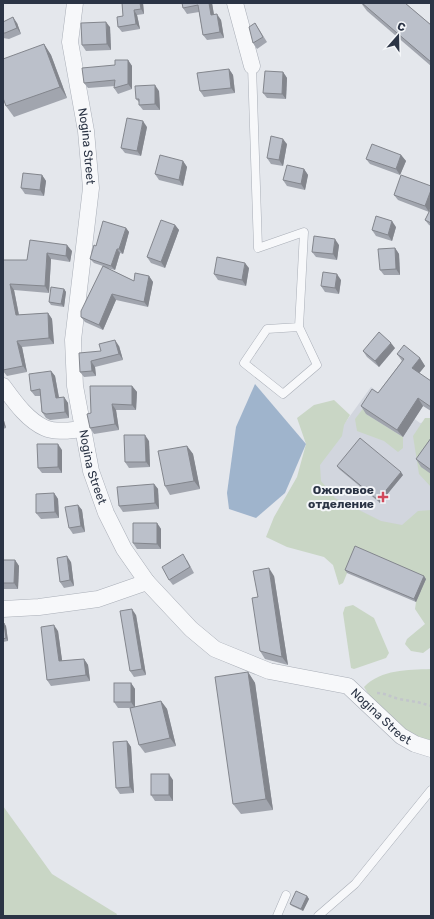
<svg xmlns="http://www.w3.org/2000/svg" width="434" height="919" font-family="Rubik,sans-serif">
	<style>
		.built { fill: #d2d6de }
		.green { fill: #c9d6c5 }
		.water { fill: #9fb4cc }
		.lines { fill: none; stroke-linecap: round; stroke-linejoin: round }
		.service-casing { stroke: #a9aeb7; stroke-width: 9 }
		.minor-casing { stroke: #a9aeb7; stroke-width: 17 }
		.path { stroke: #c2c5cb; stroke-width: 2.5; stroke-dasharray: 3 3; stroke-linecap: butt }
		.service { stroke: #f7f8fa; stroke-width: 8 }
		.minor { stroke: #f7f8fa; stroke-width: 16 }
		.wall { fill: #a1a5ae }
		.shaded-wall { fill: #83868d }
		.building { fill: #bbc0ca; stroke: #83868d }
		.poi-dot { fill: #d1495b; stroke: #f4f6f9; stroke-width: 1.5 }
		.labels { text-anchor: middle; stroke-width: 4; stroke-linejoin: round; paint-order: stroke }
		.street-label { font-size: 12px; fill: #2b3445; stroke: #f4f6f9 }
		.poi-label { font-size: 12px; font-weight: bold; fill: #2b3445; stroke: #f4f6f9; text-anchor: end }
	</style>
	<rect width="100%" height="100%" fill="#e4e7ec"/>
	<!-- built -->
	<polygon class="built" points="371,387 420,423 431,421 431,589 430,577 314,481 313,467"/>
	<!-- green -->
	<g class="green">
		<polygon points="334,400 350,415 344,425 342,436 320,465 321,481 335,498 381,521 402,525 418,511 431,510 431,647 423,653 411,651 405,644 407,639 425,624 415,609 416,602 357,549 343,583 339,585 333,565 324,557 287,547 266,537 274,517 297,477 306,444 297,418 314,405"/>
		<polygon points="365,406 366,414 403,437 403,448 398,452 384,441 357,431 355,419"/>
		<polygon points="425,418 431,418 431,487 419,474 413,436"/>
		<polygon points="353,605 374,618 389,653 386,658 354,669 351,668 343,613 345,607"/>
		<path d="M431 669V744L408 733 369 695 364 687C382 669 407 670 431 669Z"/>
		<polygon points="3,806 52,874 117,914 116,916 3,916"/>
	</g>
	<!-- water -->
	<polygon class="water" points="255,384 306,444 285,493 256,518 229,509 227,493 236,427"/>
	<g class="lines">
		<!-- service casing -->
		<g class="service-casing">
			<g id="service">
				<polyline points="252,66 258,248 304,232 299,327 317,365 283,394 244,363 267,329 299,327"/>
				<polyline points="277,916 286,895"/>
				<polyline points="318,916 355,884 431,790"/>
			</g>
		</g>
		<!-- minor casing -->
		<g class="minor-casing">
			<g id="minor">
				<path id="s1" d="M75 3 70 42 86 131 91 188 73 340 75 386 91 471 106 513 124 549 147 582 191 629 215 649 269 671 348 686 401 736 415 744 431 749"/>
				<polyline points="235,3 252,66"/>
				<path d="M3 386C14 401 27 420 45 428 56 433 71 430 83 429"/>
				<polyline points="3,609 39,607 98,599 147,582"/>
			</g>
		</g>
		<!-- path -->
		<path class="path" d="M377 693C385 693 391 697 399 699 410 701 420 702 431 706"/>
		<!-- service -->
		<use href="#service" class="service"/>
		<!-- minor -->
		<use href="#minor" class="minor"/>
	</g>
	<!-- wall -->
	<g class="wall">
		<polygon points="122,3 143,3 144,14 137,15 140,29 122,32 118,27 123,16"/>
		<polygon points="182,3 212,3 214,15 221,20 224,38 207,40 203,35 199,12 187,14 183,8"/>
		<polygon points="361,3 405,3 431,25 431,66 367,11"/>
		<polygon points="3,22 17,23 21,34 9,39 3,38"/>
		<polygon points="255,23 267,42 257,49 253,43"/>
		<polygon points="110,27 111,50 86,51 82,45"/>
		<polygon points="44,44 51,55 67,98 14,117 6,106"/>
		<polygon points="128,60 132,66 132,89 118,94 114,88 115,86 88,88 84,83 115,65"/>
		<polygon points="229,69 233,75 235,93 204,97 200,91"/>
		<polygon points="283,72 287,78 286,99 267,98 263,93"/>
		<polygon points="159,91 160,110 143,110 139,105 139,102 136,99"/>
		<polygon points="147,127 141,156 125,153 121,148"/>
		<polygon points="287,144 283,166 271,164 267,158"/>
		<polygon points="401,155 406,161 400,175 370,164 366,159"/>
		<polygon points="183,161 187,167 183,186 159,180 155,174"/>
		<polygon points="304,169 308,175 305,190 287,186 283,180"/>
		<polygon points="42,175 46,181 44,196 25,194 21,188"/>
		<polygon points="431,186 429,212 398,200 394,195"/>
		<polygon points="431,208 431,226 429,225 425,220"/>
		<polygon points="175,225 179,230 165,268 151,263 147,257"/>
		<polygon points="396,227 392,241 376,236 372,230"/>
		<polygon points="126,228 129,232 123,254 120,253 115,270 107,268 134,281 149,276 153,282 148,307 116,300 103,330 85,322 81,317 103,266 94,263 90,259 96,246"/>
		<polygon points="30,240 72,251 70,262 51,259 49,293 14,290 19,315 48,313 52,319 54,344 22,347 27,372 7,376 3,371 3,260 27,260"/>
		<polygon points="339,245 337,260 316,257 312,252"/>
		<polygon points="395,248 399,254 400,275 384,275 380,270"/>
		<polygon points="249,268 246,286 218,280 214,274"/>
		<polygon points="341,280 339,294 325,292 321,286"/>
		<polygon points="64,289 66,292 64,307 51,305 49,302"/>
		<polygon points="119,346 123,360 95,367 96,376 84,377 80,372 101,351"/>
		<polygon points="395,348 379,367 367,357 363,351"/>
		<polygon points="397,354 420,358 425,366 419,373 431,381 431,411 423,406 403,437 366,414 361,406 378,393 402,361"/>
		<polygon points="51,371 55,376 59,397 64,397 68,403 69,418 50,420 46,418 42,412 40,396 35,396 31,391"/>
		<polygon points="132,386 137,392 136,410 116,410 119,430 94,434 90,428 91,413"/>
		<polygon points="3,417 6,428 3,429"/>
		<polygon points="431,438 431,474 421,467 416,459"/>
		<polygon points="149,441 150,467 129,468 125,462"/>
		<polygon points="187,446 193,454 200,489 170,495 165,486"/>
		<polygon points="62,450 62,473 42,473 38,468"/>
		<polygon points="337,466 403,475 380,503 339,469"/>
		<polygon points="154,484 158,489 159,509 123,512 119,506"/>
		<polygon points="54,493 58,499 59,518 41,519 36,513"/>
		<polygon points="78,505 82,510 85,532 73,534 69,528"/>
		<polygon points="157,523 161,529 161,549 137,549 133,543"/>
		<polygon points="3,560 15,560 19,566 18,589 3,589"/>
		<polygon points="187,560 194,573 173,585 169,580"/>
		<polygon points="71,562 74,586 64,588 60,582"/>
		<polygon points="345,570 426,579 416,602 347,573"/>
		<polygon points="274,576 288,665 265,659 260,651 258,597"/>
		<polygon points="136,615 146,675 134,677 130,671"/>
		<polygon points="3,623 4,623 6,626 8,641 3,642"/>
		<polygon points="58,631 62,661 84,659 88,665 90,681 51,686 47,680"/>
		<polygon points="248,672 255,683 273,810 241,814 233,804"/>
		<polygon points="131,683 135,689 135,707 161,701 167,709 176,746 145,753 139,745 131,708 118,708 114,702"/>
		<polygon points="127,741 131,747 134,793 120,794 116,788"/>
		<polygon points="173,780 173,801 155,801 151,795"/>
		<polygon points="307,896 309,899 303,911 292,906 290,904"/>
	</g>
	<!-- shaded-wall -->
	<g class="shaded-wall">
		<polygon points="140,3 143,3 144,14 141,9"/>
		<polygon points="209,3 212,3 215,21 211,15"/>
		<polygon points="134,10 137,15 140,29 136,24"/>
		<polygon points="217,14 221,20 224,38 220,32"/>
		<polygon points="13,17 17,23 21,34 17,28"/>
		<polygon points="106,22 110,27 111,50 107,44"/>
		<polygon points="44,44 51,55 67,98 60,87"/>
		<polygon points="128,60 132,66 132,89 128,84"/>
		<polygon points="229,69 233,75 235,93 231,88"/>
		<polygon points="283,72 287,78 286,99 282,94"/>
		<polygon points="155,85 159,91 160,110 155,104"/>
		<polygon points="143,121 147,127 141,156 137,151"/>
		<polygon points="283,139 287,144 283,166 279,160"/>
		<polygon points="401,155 406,161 400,175 396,169"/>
		<polygon points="183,161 187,167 183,186 179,180"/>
		<polygon points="304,169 308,175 305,190 301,184"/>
		<polygon points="42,175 46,181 44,196 40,190"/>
		<polygon points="431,190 431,206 429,212 425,206"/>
		<polygon points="392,221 396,227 392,241 388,235"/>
		<polygon points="175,225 179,230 165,268 161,262"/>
		<polygon points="126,228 129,232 123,254 119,249"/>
		<polygon points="335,239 339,245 337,260 333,254"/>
		<polygon points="67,245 72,251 70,262 66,256"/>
		<polygon points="395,248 399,254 400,275 396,269"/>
		<polygon points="117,249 120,253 115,270 111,266"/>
		<polygon points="47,253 51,259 49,293 45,286"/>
		<polygon points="245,263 249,268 246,286 242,280"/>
		<polygon points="337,274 341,280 339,294 335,288"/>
		<polygon points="149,276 153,282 148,307 144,302"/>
		<polygon points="10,284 14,290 20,321 16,315"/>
		<polygon points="64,289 66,292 64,307 61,304"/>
		<polygon points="112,294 116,300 103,330 99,325"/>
		<polygon points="48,313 52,319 54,344 49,338"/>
		<polygon points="115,340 119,346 123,360 119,354"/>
		<polygon points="17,341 22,347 27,372 23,366"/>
		<polygon points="391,343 395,348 379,367 375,361"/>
		<polygon points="420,358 425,366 417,376 412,368"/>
		<polygon points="91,361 95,367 96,376 92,371"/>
		<polygon points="51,371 55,376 60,404 56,398"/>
		<polygon points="132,386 137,392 136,410 132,405"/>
		<polygon points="64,397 68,403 69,418 65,412"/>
		<polygon points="418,398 423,406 403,437 397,430"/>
		<polygon points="112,404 116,410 119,430 115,424"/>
		<polygon points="3,417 6,428 3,424"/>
		<polygon points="145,435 149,441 150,467 146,462"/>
		<polygon points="58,444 62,450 62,473 58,467"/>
		<polygon points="187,446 193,454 200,489 194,481"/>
		<polygon points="401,472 403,475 380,503 378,500"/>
		<polygon points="154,484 158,489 159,509 155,503"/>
		<polygon points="54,493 58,499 59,518 55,512"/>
		<polygon points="78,505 82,510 85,532 81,526"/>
		<polygon points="157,523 161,529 161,549 157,544"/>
		<polygon points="67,556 71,562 74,586 70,580"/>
		<polygon points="15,560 19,566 18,589 14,583"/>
		<polygon points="269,568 274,576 288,665 282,657"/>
		<polygon points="424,576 426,579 416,602 414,599"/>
		<polygon points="132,609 136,615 146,675 142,669"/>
		<polygon points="4,623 6,626 8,641 6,638"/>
		<polygon points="54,625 58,631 63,667 59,661"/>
		<polygon points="84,659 88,665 90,681 86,675"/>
		<polygon points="248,672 255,683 273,810 266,799"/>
		<polygon points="131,683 135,689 135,708 131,702"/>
		<polygon points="161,701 167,709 176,746 170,738"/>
		<polygon points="127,741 131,747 134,793 130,787"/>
		<polygon points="169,774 173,780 173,801 169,795"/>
		<polygon points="307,896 309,899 303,911 301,909"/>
	</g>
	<!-- building -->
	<g class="building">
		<polygon points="122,3 140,3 141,9 134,10 136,24 118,27 117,17 123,16"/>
		<polygon points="182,3 209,3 211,15 217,14 220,32 203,35 198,5 183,8"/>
		<polygon points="362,3 405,3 431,25 431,62"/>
		<polygon points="13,17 17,28 5,33 3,33 3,22"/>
		<polygon points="106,22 107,44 82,45 81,23"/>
		<polygon points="255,23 263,37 253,43 249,27"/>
		<polygon points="44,44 60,87 6,106 3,98 3,59"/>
		<polygon points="115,60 128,60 128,84 114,88 115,80 84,83 82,68 115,65"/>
		<polygon points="229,69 231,88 200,91 197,73"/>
		<polygon points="265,71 283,72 282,94 263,93"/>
		<polygon points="155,85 155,104 139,105 139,99 136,99 135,86"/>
		<polygon points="127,118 143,121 137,151 121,148"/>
		<polygon points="271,136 283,139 279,160 267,158"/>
		<polygon points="372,144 401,155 396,169 366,159"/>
		<polygon points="160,155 183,161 179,180 155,174"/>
		<polygon points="287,165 304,169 301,184 283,180"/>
		<polygon points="23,173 42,175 40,190 21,188"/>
		<polygon points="401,175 431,186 431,190 425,206 394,195"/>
		<polygon points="431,208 431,223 425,220"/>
		<polygon points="376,216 392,221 388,235 372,230"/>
		<polygon points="161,220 175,225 161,262 147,257"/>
		<polygon points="103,221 126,228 119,249 117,249 111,266 90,259 94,245 96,246"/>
		<polygon points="314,236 335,239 333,254 312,252"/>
		<polygon points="30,240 67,245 66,256 47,253 45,286 10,284 16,315 48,313 49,338 17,341 23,366 3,370 3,260 27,260"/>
		<polygon points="395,248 396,269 380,270 378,249"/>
		<polygon points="217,257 245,263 242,280 214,274"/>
		<polygon points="103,266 134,281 135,273 149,276 144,302 112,294 99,325 81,317 81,311"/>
		<polygon points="323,272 337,274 335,288 321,286"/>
		<polygon points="51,287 64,289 61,304 49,302"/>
		<polygon points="379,332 391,343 375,361 363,351"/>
		<polygon points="115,340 119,354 91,361 92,371 80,372 79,353 101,351 99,344"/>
		<polygon points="404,345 420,358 412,368 431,381 431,407 418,398 397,430 361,406 372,389 378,393 404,359 397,354"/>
		<polygon points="51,371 56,398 64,397 65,412 46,414 42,412 40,389 31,391 29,374"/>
		<polygon points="90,386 132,386 132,405 112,404 115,424 90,428 87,414 91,413"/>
		<polygon points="124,435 145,435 146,462 125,462"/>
		<polygon points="360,438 401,472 378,500 337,466"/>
		<polygon points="431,438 431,470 416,459"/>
		<polygon points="37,444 58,444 58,467 38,468"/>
		<polygon points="187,446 194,481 165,486 158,451"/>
		<polygon points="154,484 155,503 119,506 117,487"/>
		<polygon points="54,493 55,512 36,513 36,494"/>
		<polygon points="78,505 81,526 69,528 65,507"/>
		<polygon points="133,523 157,523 157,544 133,543"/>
		<polygon points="355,546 424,576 414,599 345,570"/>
		<polygon points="183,554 190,567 169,580 162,567"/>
		<polygon points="67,556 70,580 60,582 57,558"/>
		<polygon points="3,560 15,560 14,583 3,583"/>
		<polygon points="269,568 282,657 260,651 252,598 258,597 253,571"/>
		<polygon points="132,609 142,669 130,671 120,611"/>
		<polygon points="3,623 4,623 6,638 3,639"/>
		<polygon points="54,625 59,661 84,659 86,675 47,680 41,627"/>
		<polygon points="248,672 266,799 233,804 215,677"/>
		<rect x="114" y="683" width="17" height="19"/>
		<polygon points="161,701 170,738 139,745 130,708"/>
		<polygon points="127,741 130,787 116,788 113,742"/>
		<rect x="151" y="774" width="18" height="21"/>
		<polygon points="296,891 307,896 301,909 290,904"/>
	</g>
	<!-- markers -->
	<path class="poi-dot" d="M381 491h4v4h4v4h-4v4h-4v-4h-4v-4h4z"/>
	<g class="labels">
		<!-- street labels -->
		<g class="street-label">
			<text dy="4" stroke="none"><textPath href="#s1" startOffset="145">Nogina Street</textPath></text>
			<text dy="4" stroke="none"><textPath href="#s1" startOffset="469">Nogina Street</textPath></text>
			<text dy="4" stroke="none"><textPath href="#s1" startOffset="877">Nogina Street</textPath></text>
		</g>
		<!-- poi labels -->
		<g class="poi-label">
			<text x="374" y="494">Ожоговое<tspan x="374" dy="14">отделение</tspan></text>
		</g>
	</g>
	<!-- border -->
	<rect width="434" height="919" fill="none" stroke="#2b3445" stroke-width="8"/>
	<!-- north arrow -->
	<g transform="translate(398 36) rotate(20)" stroke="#f4f6f9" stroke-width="3" paint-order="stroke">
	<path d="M0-3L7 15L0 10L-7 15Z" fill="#2b3445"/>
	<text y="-6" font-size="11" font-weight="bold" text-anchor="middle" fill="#2b3445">С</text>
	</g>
</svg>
